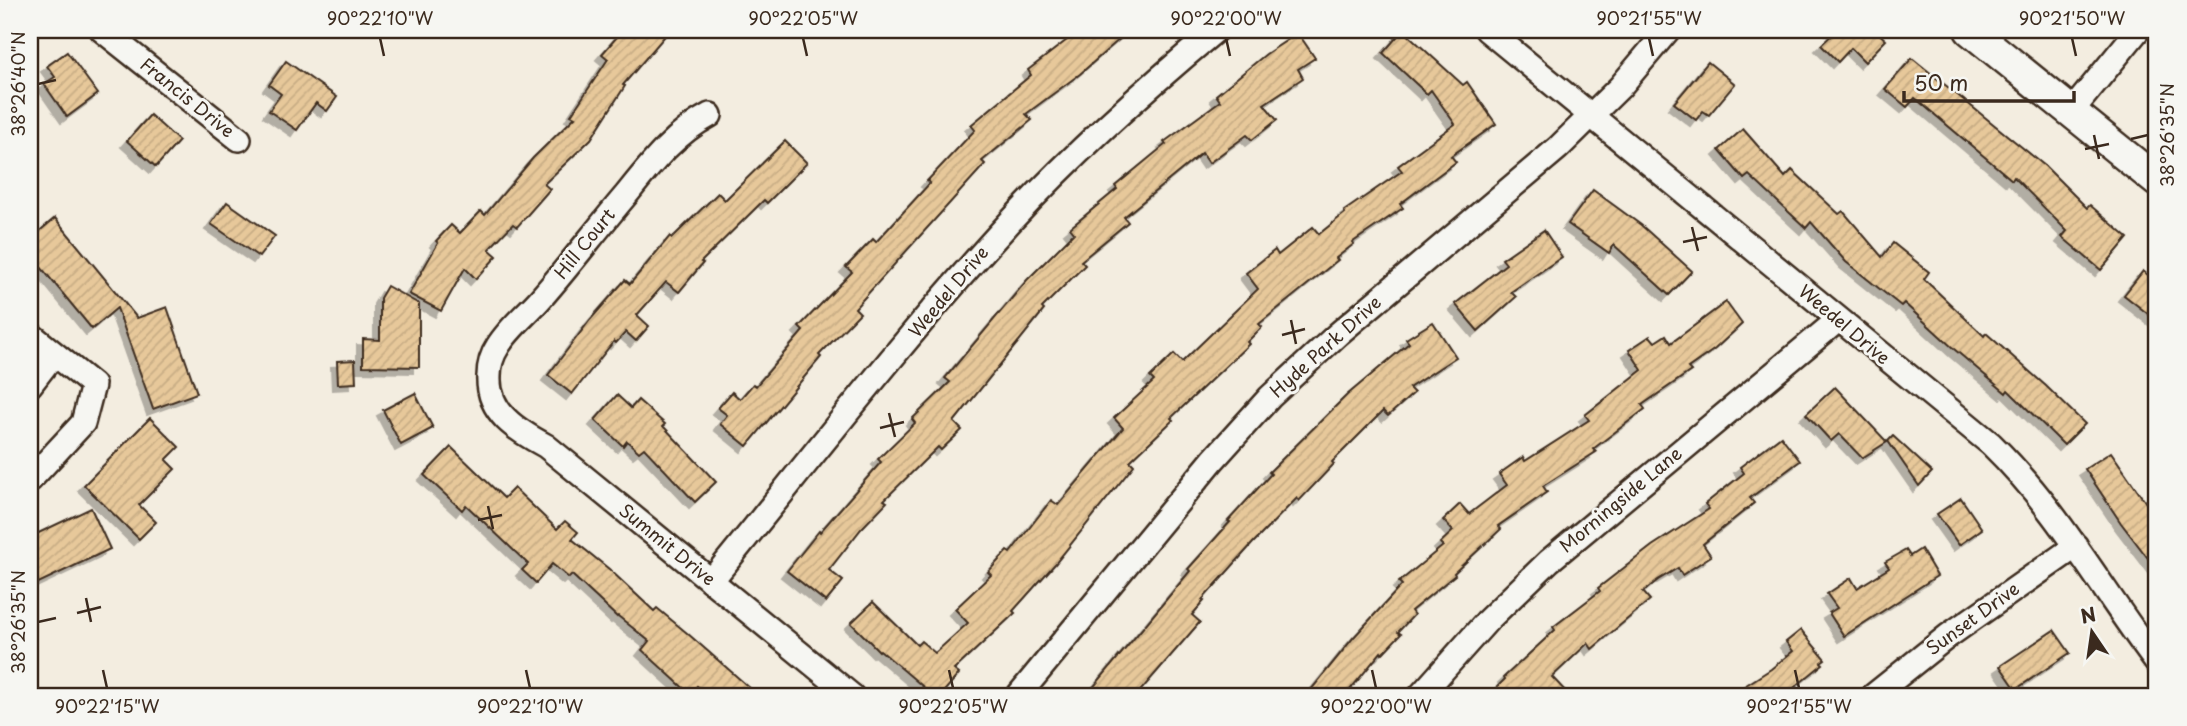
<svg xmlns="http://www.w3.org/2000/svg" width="2187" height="726" font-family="'Playpen Sans',sans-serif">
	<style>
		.building { fill: url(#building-hatch); stroke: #3b2a1e; stroke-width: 2; filter: url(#shadow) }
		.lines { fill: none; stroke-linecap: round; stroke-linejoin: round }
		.minor-casing { stroke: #3b2a1e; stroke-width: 28 }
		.tertiary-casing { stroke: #3b2a1e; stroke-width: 35 }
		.minor { stroke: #f6f6f2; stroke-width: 23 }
		.tertiary { stroke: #f6f6f2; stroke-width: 30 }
		.ticks { fill: none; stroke: #3b2a1e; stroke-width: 2.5 }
		.labels { text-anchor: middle; stroke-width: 6; stroke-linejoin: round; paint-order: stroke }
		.street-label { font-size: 18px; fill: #3b2a1e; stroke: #f6f6f2 }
		.neatline { fill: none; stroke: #3b2a1e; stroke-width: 2.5 }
		.ticks-label { font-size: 18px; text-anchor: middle; fill: #3b2a1e }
	</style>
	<defs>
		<pattern id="building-hatch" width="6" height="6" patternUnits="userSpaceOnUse" patternTransform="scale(1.75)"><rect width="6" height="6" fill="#e7c89a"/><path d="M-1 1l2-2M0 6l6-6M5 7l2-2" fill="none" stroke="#c7ac84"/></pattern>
		<filter id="shadow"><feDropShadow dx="-6" dy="6" stdDeviation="0" flood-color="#0004"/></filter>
	</defs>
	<rect width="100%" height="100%" fill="#f3ede0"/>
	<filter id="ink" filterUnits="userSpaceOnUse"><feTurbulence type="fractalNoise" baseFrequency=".0143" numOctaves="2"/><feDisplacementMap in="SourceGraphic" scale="14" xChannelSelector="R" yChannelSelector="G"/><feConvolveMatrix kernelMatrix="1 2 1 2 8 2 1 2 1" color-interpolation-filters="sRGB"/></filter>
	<g filter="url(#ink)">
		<!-- building -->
		<g class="building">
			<polygon points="623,30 670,30 623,85 625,86 591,139 544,184 550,189 517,227 513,224 489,249 497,256 476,279 465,268 441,311 409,294 438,243 436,241 451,225 460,233 481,211 485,215 533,158 575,117 571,115 608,59 602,54"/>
			<polygon points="1080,30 1130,30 1080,74 1026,114 1032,120 982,161 985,164 855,308 860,313 819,355 821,357 747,446 720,424 727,415 718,408 732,392 740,399 753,384 756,386 803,331 799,327 852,272 846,267 873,239 876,242 930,183 927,181 975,130 971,125 1031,75 1028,70"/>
			<polygon points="1403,30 1463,85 1467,82 1496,124 1451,156 1456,162 1400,204 1403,208 1353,242 1354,244 1336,258 1338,260 1259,324 1262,327 1247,342 1249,344 1171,418 1173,420 1130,461 1134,465 1055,564 1013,611 1015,613 954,670 959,674 940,696 934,696 880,650 879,651 851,623 873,602 917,645 921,641 935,653 968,623 955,609 991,575 988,572 1007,551 1010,553 1051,500 1058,505 1123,428 1114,418 1154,381 1150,377 1174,354 1182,362 1258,289 1246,273 1275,250 1278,255 1313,227 1319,234 1345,213 1344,211 1402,171 1398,166 1455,124 1431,90 1427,94 1383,53"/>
			<polygon points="1832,30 1875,30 1886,40 1865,62 1851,48 1838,62 1821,45 1835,32"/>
			<polygon points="1298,33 1315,58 1298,69 1303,78 1264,104 1277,120 1252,140 1247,135 1209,163 1202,153 1124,217 1128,222 1081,261 1085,265 1042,308 1044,310 954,422 962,430 941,450 938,447 884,500 887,502 861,529 829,570 843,581 826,602 787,571 819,531 820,532 881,462 878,459 915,423 912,419 950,382 945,378 1027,280 1074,233 1070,228 1117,189 1115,186 1166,144 1164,142 1220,101 1216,95 1266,54"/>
			<polygon points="67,52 98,94 67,117 44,84 55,77 47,66"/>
			<polygon points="1912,58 2045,166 2087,208 2090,205 2128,238 2101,270 2062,237 2067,231 2014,177 2012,180 1915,98 1907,107 1885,89"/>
			<polygon points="286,61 337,97 327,111 316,103 297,130 269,111 281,94 269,85"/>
			<polygon points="1708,62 1735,84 1709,115 1703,111 1696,120 1674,103"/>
			<polygon points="150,115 179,141 156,167 127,141"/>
			<polygon points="1743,129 1785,177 1792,170 1839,214 1843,211 1882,257 1893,243 1929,272 1924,279 1984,336 1986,333 2046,386 2085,424 2064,445 2008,390 2006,393 1954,349 1904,303 1901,306 1846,262 1811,222 1806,228 1749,175 1744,179 1719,150"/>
			<polygon points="785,141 807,163 767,203 764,200 701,262 703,263 679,292 666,282 637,315 649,326 636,341 626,332 616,343 614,341 572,394 548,375 590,320 625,280 630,284 670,236 672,238 718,193 725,200"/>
			<polygon points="1593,190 1641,225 1692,271 1669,295 1614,245 1609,253 1568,224"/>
			<polygon points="227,202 275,236 259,257 211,224"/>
			<polygon points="55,218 137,318 167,307 197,393 153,409 117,308 92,329 30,254 30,239"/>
			<polygon points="1544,230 1562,257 1511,292 1516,297 1478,331 1455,304 1506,264 1502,259"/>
			<polygon points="2143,271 2157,282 2157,321 2124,295"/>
			<polygon points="387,286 419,304 419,367 363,366 363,339 380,340 380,298"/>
			<polygon points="1726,302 1742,324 1715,349 1688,368 1691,371 1642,405 1645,409 1593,449 1596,452 1543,486 1547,492 1498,526 1501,529 1454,573 1455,575 1411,611 1414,615 1398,632 1401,634 1382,654 1381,652 1345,696 1306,696 1353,638 1402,585 1399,582 1443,546 1440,543 1453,531 1443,520 1460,504 1469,514 1507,485 1499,474 1523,457 1525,461 1589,420 1585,415 1642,370 1629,350 1650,336 1655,342 1666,335 1671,343"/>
			<polygon points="1433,322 1456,357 1409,388 1414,393 1388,416 1383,411 1332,462 1334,464 1299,501 1297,498 1253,543 1202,600 1204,601 1192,615 1200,622 1136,696 1086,696 1190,571 1188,569 1230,522 1228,521 1271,474 1269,472 1347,395 1409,343 1406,339"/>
			<polygon points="355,360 356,383 338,384 337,361"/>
			<polygon points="1835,387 1887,442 1862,458 1839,434 1831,441 1806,414"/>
			<polygon points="415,393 433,428 401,445 383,410"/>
			<polygon points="617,395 631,408 638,400 665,424 663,426 716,482 695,502 644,448 639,452 627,441 623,446 595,420"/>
			<polygon points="150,418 179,447 166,460 175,469 139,505 156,522 139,539 84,485"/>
			<polygon points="1781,436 1800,461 1750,498 1754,503 1703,544 1711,556 1682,575 1678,568 1658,580 1643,592 1650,600 1592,649 1588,643 1552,677 1570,696 1488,696 1505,679 1504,677 1555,630 1553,627 1600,591 1598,588 1652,546 1709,509 1705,504 1744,473 1740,467"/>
			<polygon points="1893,436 1932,472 1919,486 1888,441"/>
			<polygon points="451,447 504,498 514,488 557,529 565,521 578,532 572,539 609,569 654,611 657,608 687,633 759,696 709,696 697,686 690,694 642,650 649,641 618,616 617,617 572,575 569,578 552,564 536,583 522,570 528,564 466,505 462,510 424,475"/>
			<polygon points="2111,452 2157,519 2157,570 2121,523 2085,469"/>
			<polygon points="1961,498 1982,529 1959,545 1937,514"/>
			<polygon points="91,508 110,549 30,587 30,537"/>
			<polygon points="1921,549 1937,576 1844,636 1829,613 1837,608 1827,594 1851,578 1857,588 1889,568 1885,562 1906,550 1910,556"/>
			<polygon points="1801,630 1825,659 1821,662 1823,664 1784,696 1729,696 1771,669 1793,651 1786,642"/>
			<polygon points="2054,630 2070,653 2016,689 2000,666"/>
		</g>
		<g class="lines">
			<!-- minor casing -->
			<g class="minor-casing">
				<g id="minor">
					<polyline points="102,30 239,139"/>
					<path d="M1487 30 1991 444C2058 509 2101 589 2157 663"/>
					<polyline points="2071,112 2138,30"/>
					<path d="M710 115C674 134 651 164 626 195 597 229 570 265 541 298 527 314 509 328 498 346 492 355 489 366 489 376 487 413 518 431 546 446L852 696"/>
					<polyline points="30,334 93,385 83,423 30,480"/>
					<polyline points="30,385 54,354"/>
					<path d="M711 581C810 460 905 336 1010 222 1074 153 1144 90 1216 30"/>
					<polyline points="1018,696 1213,460 1270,397 1338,334 1558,148 1620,87 1668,30"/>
					<polyline points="1420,696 1487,621 1549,561 1838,320"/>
					<polyline points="1873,696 1948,636 2076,546"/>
				</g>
			</g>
			<!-- tertiary casing -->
			<g class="tertiary-casing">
				<polyline id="tertiary" points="1970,30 2157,181"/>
			</g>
			<!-- minor -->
			<use href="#minor" class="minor"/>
			<!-- tertiary -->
			<use href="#tertiary" class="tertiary"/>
		</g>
	</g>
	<!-- ticks -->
	<path class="ticks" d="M380 38 384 56M803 38 807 56M1226 38 1230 56M1649 38 1653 56M2072 38 2076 56M38 84 56 80M2094 135 2099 159M2131 139 2148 135M2085 149 2109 144M1692 227 1698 251M1683 242 1707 237M1291 320 1296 344M1282 335 1305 329M889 413 895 437M880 428 904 422M488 506 493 529M478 520 502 515M86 598 91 622M77 613 101 607M38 622 56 618M103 670 107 688M526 670 530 688M949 670 953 688M1372 670 1376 688M1795 670 1799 688"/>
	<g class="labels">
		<!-- street labels -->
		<g class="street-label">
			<text transform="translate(187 98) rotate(39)" y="6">Francis Drive</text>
			<text transform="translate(585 244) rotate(-51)" y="6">Hill Court</text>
			<text transform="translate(949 292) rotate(-50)" y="6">Weedel Drive</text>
			<text transform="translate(1844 325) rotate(40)" y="6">Weedel Drive</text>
			<text transform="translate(1326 347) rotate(-42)" y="6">Hyde Park Drive</text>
			<text transform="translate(1621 500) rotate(-40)" y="6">Morningside Lane</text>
			<text transform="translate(667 545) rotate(39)" y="6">Summit Drive</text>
			<text transform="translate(1973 619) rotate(-36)" y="6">Sunset Drive</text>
		</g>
	</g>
	<!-- margin -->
	<rect width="2187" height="726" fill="none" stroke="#f6f6f2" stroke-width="77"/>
	<!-- north arrow -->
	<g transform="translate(2092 632) rotate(347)" stroke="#f6f6f2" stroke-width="5" paint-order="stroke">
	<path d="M0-5L12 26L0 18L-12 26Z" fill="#3b2a1e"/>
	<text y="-10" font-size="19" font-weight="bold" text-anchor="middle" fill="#3b2a1e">N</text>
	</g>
	<!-- scale -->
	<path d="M1904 91v10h170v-10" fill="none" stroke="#3b2a1e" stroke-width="3.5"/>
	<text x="1914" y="91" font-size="21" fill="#3b2a1e" stroke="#f6f6f2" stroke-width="5" paint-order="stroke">50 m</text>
	<rect x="38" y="38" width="2110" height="650" class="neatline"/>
	<g class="ticks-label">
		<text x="380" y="25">90°22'10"W</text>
		<text x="803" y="25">90°22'05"W</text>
		<text x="1226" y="25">90°22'00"W</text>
		<text x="1649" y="25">90°21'55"W</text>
		<text x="2072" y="25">90°21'50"W</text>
		<text transform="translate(19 84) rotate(-90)" y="6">38°26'40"N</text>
		<text transform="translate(2168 135) rotate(-90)" y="6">38°26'35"N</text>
		<text transform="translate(19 622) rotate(-90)" y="6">38°26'35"N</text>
		<text x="107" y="713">90°22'15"W</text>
		<text x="530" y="713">90°22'10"W</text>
		<text x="953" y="713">90°22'05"W</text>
		<text x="1376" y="713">90°22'00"W</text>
		<text x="1799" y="713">90°21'55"W</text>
	</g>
</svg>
